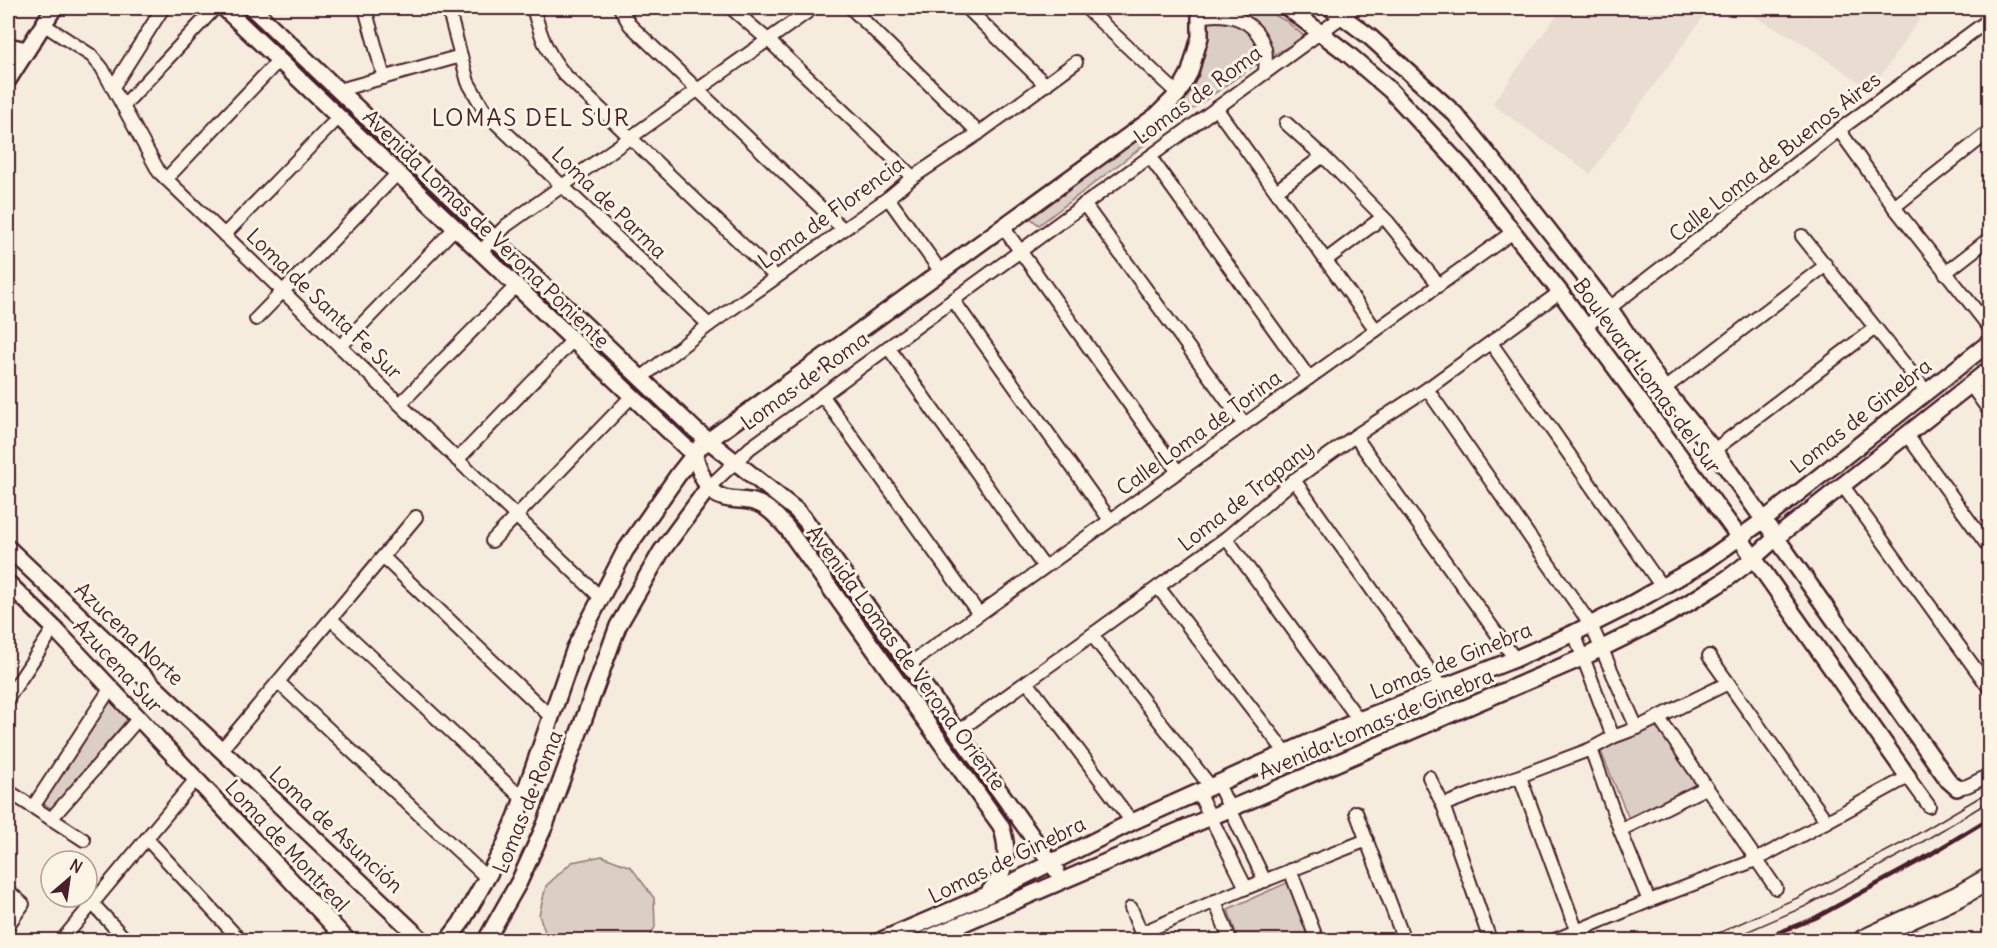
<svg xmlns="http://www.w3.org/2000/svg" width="1997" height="948" font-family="Delius,sans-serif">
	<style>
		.built { fill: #e8ddd0 }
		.green { fill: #dbcec4; stroke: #927678; stroke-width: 1.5 }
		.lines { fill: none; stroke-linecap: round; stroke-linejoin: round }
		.minor-casing { stroke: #4a1f2b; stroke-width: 16 }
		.tertiary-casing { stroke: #4a1f2b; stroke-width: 20 }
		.primary-casing { stroke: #4a1f2b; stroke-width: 24 }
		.minor { stroke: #fcf5e5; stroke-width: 12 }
		.tertiary { stroke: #fcf5e5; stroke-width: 15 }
		.primary { stroke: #fcf5e5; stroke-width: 20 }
		.tram { stroke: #4a1f2b; stroke-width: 1.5 }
		.rail { stroke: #4a1f2b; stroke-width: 4.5 }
		.labels { text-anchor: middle; stroke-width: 6; stroke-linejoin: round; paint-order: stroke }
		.street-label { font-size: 21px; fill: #4a1f2b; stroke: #fcf5e5 }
		.quarter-label { font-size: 24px; letter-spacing: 1.5px; fill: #4a1f2b; stroke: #fcf5e5 }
	</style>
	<rect width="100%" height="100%" fill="#f5ecde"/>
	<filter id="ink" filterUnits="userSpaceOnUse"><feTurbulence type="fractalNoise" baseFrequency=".0167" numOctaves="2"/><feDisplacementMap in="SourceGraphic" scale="12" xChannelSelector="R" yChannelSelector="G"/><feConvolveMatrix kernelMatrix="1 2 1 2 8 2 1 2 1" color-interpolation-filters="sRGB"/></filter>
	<g filter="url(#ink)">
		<!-- built -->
		<polygon class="built" points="1562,8 1818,8 1813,19 1821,8 1927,8 1871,90 1798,40 1743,11 1706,13 1590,174 1492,104"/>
		<!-- green -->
		<g class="green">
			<polygon points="1207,8 1261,8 1286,21 1305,37 1249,69 1176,121 1039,225 1025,214 1182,99 1204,55"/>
			<polygon points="111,698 129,717 52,809 43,803"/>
			<polygon points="1659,721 1698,784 1629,819 1599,747"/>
			<polygon points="602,856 631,867 654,898 655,927 648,940 548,940 539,915 546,886 572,862"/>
			<polygon points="1289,882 1309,940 1238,940 1228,909"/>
		</g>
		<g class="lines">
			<!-- minor casing -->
			<g class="minor-casing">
				<g id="minor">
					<polyline points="365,8 384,78"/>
					<polyline points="448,8 468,82 483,108 497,124 709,325"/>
					<path d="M533 8C541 36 545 50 564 74L776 277"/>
					<polyline points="620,8 630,25 843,229"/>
					<polyline points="731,8 768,40 913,177"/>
					<polyline points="851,8 979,133"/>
					<polyline points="967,8 1046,85"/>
					<polyline points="1086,8 1178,94"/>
					<path d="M1200 17C1228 11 1256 19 1265 49 1267 56 1265 66 1265 73"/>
					<polyline points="43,24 92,56 102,68 159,172 600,597"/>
					<polyline points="113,87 163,8"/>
					<polyline points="339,90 461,56"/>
					<polyline points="123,106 215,8"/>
					<polyline points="1216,108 1376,330"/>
					<polyline points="1286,123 1329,162 1388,222 1439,285"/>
					<polyline points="1839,130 1894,207 1990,328"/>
					<polyline points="1150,157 1309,378"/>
					<polyline points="166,179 279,60"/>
					<polyline points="1276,191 1323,156"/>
					<polyline points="888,198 941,272"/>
					<polyline points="1084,204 1244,424"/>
					<polyline points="1894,207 1990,131"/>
					<polyline points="1003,227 1178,472"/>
					<polyline points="224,235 339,117"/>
					<polyline points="1802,236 1926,391"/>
					<polyline points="480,252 507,225 813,8"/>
					<polyline points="1326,260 1383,217"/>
					<polyline points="1945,273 1990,238"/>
					<polyline points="953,300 1110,520"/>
					<polyline points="256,319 398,173"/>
					<polyline points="1585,327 1839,130 1990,19"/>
					<polyline points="1491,343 1662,587"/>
					<polyline points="340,347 455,228"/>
					<polyline points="888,347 1044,567"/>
					<polyline points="641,378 709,325 888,198 913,177 979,133 1076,62"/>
					<polyline points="1970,384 1990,412"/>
					<polyline points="1427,389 1591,625 1637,728"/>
					<polyline points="1664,389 1826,265"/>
					<polyline points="822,395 979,614"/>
					<polyline points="400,404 516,286"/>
					<polyline points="1907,435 1990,549"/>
					<polyline points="1355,436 1515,659"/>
					<polyline points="1714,450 1875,328"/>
					<polyline points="457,460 573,340"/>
					<polyline points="1294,480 1442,688"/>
					<polyline points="1843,486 1990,689"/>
					<polyline points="708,488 750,448 1354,8"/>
					<polyline points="1226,538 1359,720"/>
					<polyline points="492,541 632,396"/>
					<polyline points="383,557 551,717"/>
					<polyline points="1158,587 1286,753"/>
					<polyline points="331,619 523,799"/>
					<polyline points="1574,633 1613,737"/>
					<polyline points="1092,635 1211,787"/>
					<polyline points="1709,656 1827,822"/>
					<polyline points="908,665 1513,232"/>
					<polyline points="278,682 487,878"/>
					<polyline points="1027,682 1132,822"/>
					<polyline points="8,698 54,628"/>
					<polyline points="1658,717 1776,888"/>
					<polyline points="957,732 1226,538 1294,480 1355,436 1427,389 1560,292"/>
					<polyline points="1591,749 1620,830 1649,901"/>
					<polyline points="221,750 416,517"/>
					<polyline points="1429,777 1443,805 1490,940"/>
					<polyline points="1520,777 1577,932"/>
					<polyline points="1218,784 1265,881"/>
					<polyline points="1957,788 1967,786 1990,775"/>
					<polyline points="8,791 84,840"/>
					<polyline points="1198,792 1246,888"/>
					<polyline points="1443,805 1591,749 1613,737 1637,728 1728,683"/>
					<polyline points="33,807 110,689"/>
					<polyline points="1356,812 1404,940"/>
					<polyline points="51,819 138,719"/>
					<polyline points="1620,830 1705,788"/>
					<polyline points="147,839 240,940"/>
					<polyline points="1290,870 1317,940"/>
					<polyline points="8,891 23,904 8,925"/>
					<polyline points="1215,901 1230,940"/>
					<polyline points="93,904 126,940"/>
					<polyline points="1131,908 1143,938"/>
					<polyline points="1141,933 1246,888 1367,840"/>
					<polyline points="62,940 196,779"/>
					<polyline points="1555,940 1649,901 1756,860 1908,777 1929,806"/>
				</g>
			</g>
			<!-- tertiary casing -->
			<g class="tertiary-casing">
				<g id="tertiary">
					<path d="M224 8 694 455C699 466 702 481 710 489 722 503 739 498 754 502 768 506 778 518 787 528L1001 826C1010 851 1007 872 989 892"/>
					<polyline points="252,8 694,429 796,510 806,521 1056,870"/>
					<polyline points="1288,8 1348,54 1390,90 1463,168 1560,292 1739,537 1908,777"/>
					<polyline points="1331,8 1370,37 1455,114 1525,200 1610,309 1664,389 1714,450 1948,780 1957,788"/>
					<polyline points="8,46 27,50"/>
					<polyline points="8,80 54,8"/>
					<polyline points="8,548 422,940"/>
					<polyline points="8,583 54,628 347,940"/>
					<polyline points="448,940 461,923 503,849 517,815 575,648 625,551 678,475 700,447 723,430 1157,115 1178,94 1190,72 1200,37 1200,8"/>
					<polyline points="486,940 519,882 545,825 618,626 661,552 708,488"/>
					<polyline points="882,940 987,895 1132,822 1359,720 1515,659 1574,633 1626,607 1702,564 1764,520 1990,342"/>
					<path d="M924 940 1584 657C1627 636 1671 615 1711 589 1735 575 1756 556 1777 537L1990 369"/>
				</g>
			</g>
			<!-- primary casing -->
			<g class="primary-casing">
				<polyline id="primary" points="1864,940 1959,896 1990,878"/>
			</g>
			<!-- minor -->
			<use href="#minor" class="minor"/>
			<!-- tertiary -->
			<use href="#tertiary" class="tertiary"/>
			<!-- primary -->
			<use href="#primary" class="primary"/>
			<!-- tram -->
			<g class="tram">
				<polyline points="1703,940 1799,897 1904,842 1990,791"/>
				<polyline points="1728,940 1806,906 1909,850 1990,801"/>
			</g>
			<!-- rail -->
			<polyline class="rail" points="1760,940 1815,918 1921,860 1990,818"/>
		</g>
	</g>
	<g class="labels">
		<!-- street labels -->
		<g class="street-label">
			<text transform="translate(1198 95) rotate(-36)" y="7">Lomas de Roma</text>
			<text transform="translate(1775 157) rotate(-38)" y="7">Calle Loma de Buenos Aires</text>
			<text transform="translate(609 203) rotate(44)" y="7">Loma de Parma</text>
			<text transform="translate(831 213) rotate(-36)" y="7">Loma de Florencia</text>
			<text transform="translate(486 229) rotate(44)" y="7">Avenida Lomas de Verona Poniente</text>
			<text transform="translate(324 304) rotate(44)" y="7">Loma de Santa Fe Sur</text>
			<text transform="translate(1647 376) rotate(54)" y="7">Boulevard Lomas del Sur</text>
			<text transform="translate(805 381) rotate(-36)" y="7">Lomas de Roma</text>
			<text transform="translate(1861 416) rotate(-38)" y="7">Lomas de Ginebra</text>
			<text transform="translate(1199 433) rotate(-36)" y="7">Calle Loma de Torina</text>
			<text transform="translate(1246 496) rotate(-38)" y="7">Loma de Trapany</text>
			<text transform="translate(129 634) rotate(43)" y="7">Azucena Norte</text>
			<text transform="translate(906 658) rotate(54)" y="7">Avenida Lomas de Verona Oriente</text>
			<text transform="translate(1451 661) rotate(-22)" y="7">Lomas de Ginebra</text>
			<text transform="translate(118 666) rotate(47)" y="7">Azucena Sur</text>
			<text transform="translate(1376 724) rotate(-23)" y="7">Avenida Lomas de Ginebra</text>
			<text transform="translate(528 802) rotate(-68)" y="7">Lomas de Roma</text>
			<text transform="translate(336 830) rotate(43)" y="7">Loma de Asunción</text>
			<text transform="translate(287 846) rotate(47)" y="7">Loma de Montreal</text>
			<text transform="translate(1007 860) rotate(-26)" y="7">Lomas de Ginebra</text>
		</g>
		<!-- quarter labels -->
		<g class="quarter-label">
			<text x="531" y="126">LOMAS DEL SUR</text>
		</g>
	</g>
	<!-- margin -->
	<rect width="1997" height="948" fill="none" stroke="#fcf5e5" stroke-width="30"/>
	<rect x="15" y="15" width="1967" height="918" fill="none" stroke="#4a1f2b" stroke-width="2" filter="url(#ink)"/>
	<!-- north arrow -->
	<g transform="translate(69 879) rotate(29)"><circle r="28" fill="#fcf5e5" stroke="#b59f9b" stroke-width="1.5"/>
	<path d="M0-4.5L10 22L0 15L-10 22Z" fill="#4a1f2b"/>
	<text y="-9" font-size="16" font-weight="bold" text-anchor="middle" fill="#4a1f2b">N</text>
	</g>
</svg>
